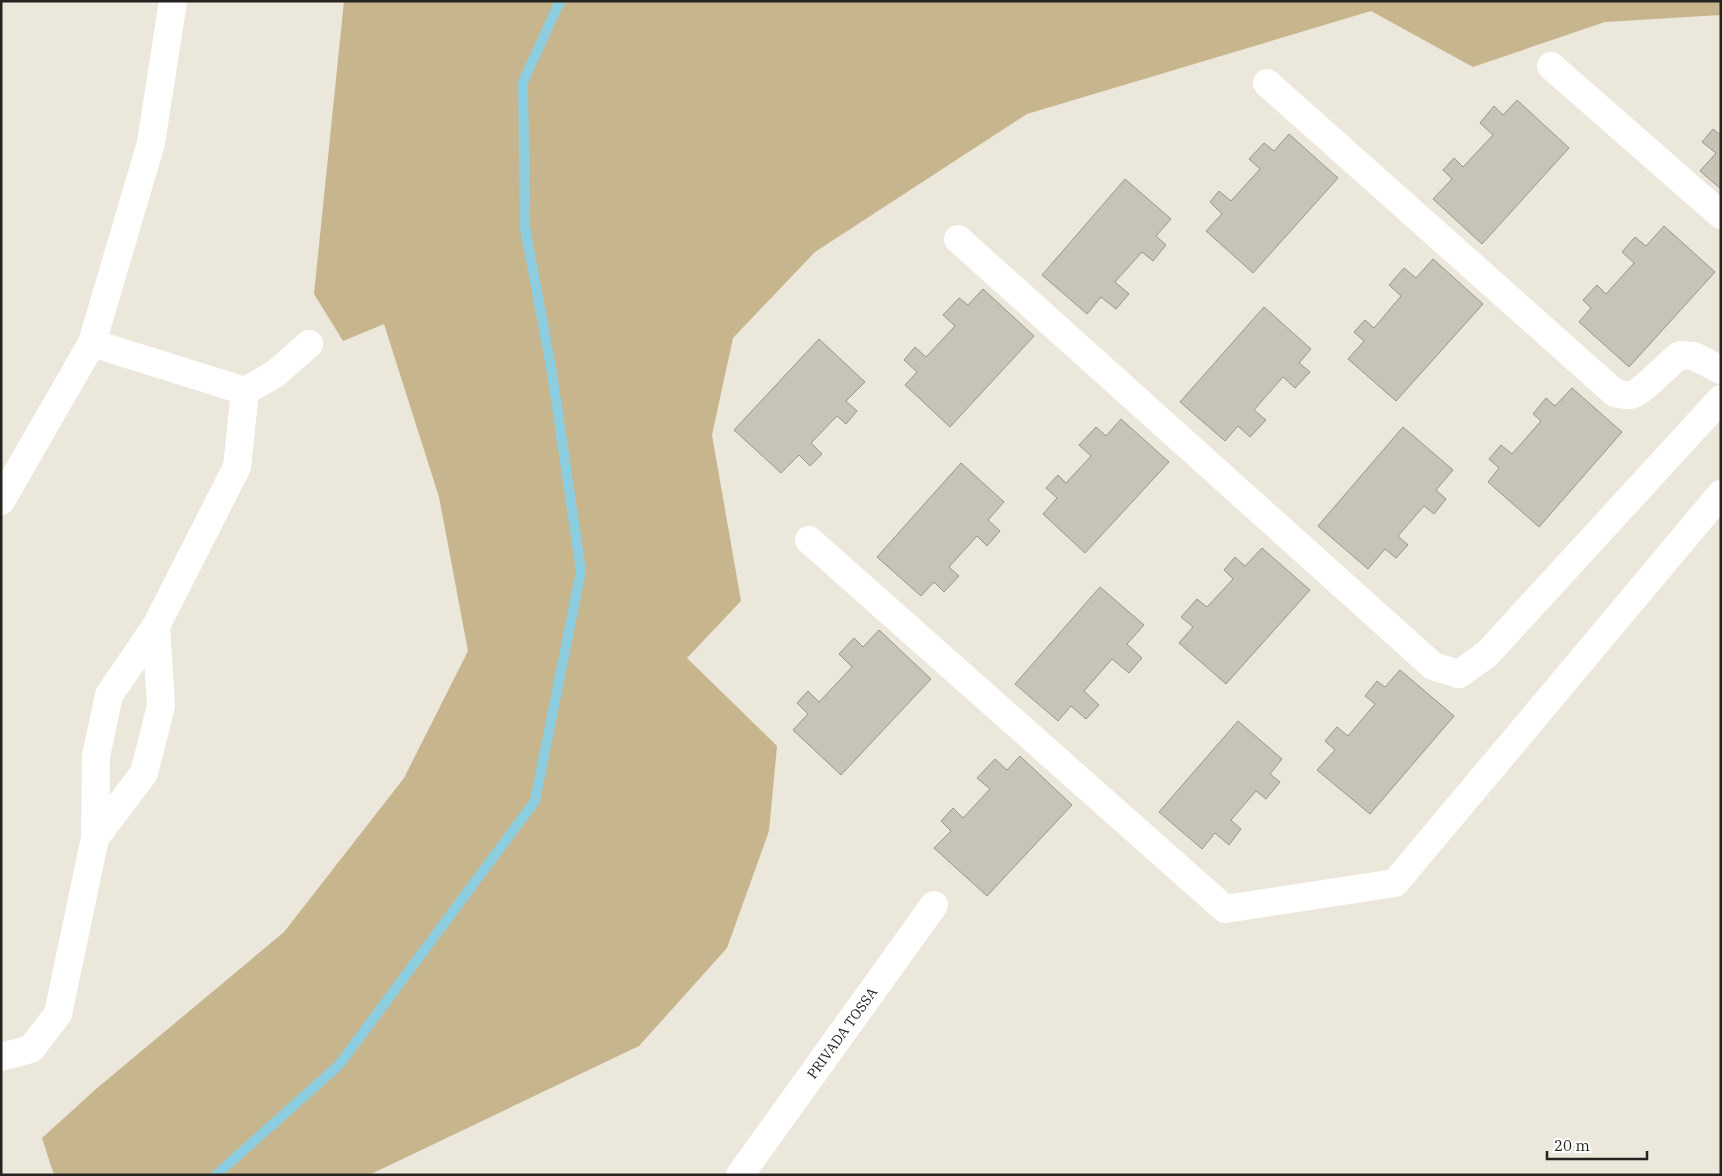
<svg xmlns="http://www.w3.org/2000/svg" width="1722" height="1176" font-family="'IBM Plex Serif',serif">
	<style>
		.green { fill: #c7b58e }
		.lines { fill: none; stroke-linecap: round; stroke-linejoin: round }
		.stream { stroke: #8ccee0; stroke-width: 10 }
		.building { fill: #c8c3b7; stroke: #9a958a }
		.minor { stroke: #fff; stroke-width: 28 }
		.labels { text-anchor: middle; stroke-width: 4; stroke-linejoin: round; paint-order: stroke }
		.street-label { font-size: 14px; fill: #25231f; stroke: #fff }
	</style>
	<rect width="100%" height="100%" fill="#ece7db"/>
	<!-- green -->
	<polygon class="green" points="344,1 1721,1 1721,15 1605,22 1473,67 1371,11 1027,114 815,252 733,338 712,435 741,601 687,658 777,746 769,831 727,948 639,1046 369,1175 54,1175 42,1138 96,1089 284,932 404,778 468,651 439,497 384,324 343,341 314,294"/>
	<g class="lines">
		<!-- stream -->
		<polyline class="stream" points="216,1175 339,1065 535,801 581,571 552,373 525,228 523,82 560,1"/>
	</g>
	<!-- building -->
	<g class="building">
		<polygon points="1517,100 1569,148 1482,244 1433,199 1452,179 1443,170 1454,158 1463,167 1493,135 1480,123 1494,106 1503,115"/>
		<polygon points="1713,129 1721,135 1721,189 1700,171 1716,153 1702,142"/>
		<polygon points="1289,134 1338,178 1253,273 1206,231 1222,214 1210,202 1219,191 1231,201 1260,169 1249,159 1264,143 1274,151"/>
		<polygon points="1125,179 1171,219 1156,236 1166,245 1153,261 1142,252 1115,282 1129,294 1116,309 1101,297 1087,314 1042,275"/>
		<polygon points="1664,226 1715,272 1629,367 1579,322 1591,308 1583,300 1597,285 1606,294 1634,263 1622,252 1635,237 1646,246"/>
		<polygon points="1433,259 1483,304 1396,401 1348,359 1364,341 1354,332 1365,320 1374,328 1401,296 1389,285 1404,268 1416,278"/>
		<polygon points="983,289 1034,336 950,427 905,385 917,372 904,360 915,347 926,357 955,326 943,315 959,298 968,305"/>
		<polygon points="1264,307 1311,349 1299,363 1310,372 1295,388 1283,377 1254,410 1266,420 1250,437 1238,426 1225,441 1180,402"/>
		<polygon points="819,339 865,382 846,401 857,411 846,424 837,416 811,443 822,454 810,466 799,455 781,473 734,430"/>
		<polygon points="1572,388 1622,432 1539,527 1488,482 1499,468 1489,459 1501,445 1512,454 1541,421 1533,414 1546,398 1555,406"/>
		<polygon points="1121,419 1169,462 1085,553 1043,514 1057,498 1046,488 1058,475 1066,483 1091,456 1079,445 1096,427 1106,436"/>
		<polygon points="1403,427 1453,470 1436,490 1446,499 1434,514 1424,506 1398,536 1408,545 1396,558 1385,549 1368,569 1318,526"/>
		<polygon points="961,463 1004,502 988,520 1000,531 987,546 977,536 949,567 959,576 944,592 934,582 921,596 877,557"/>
		<polygon points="1262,548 1310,590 1226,684 1179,643 1193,627 1181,617 1197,599 1207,607 1233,579 1224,570 1235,557 1245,566"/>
		<polygon points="1100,587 1144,625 1127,644 1142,658 1129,673 1112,659 1084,691 1099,705 1086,719 1071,706 1058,721 1015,684"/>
		<polygon points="879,630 931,679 841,775 793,730 808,714 797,703 808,691 819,702 852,667 839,654 854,638 863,647"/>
		<polygon points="1400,670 1454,716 1370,814 1317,770 1335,750 1325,741 1337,727 1348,736 1375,704 1365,696 1377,681 1385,687"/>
		<polygon points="1238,721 1282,759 1270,774 1280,782 1266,799 1256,791 1231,820 1241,829 1229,845 1215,833 1202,849 1159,812"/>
		<polygon points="1020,756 1072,805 987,896 934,848 951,831 941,821 953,808 963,818 990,789 977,778 995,759 1007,770"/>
	</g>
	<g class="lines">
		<!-- minor -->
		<g class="minor">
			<polyline points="1551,66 1721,215"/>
			<path d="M1267 83 1615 393C1620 394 1626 396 1631 395 1639 395 1670 362 1680 355L1694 356 1721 370"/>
			<polyline points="958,239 1433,666 1459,674 1487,654 1721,399"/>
			<polyline points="92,343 245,391"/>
			<polyline points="245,391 275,374 309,344"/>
			<polyline points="1,501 92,343 151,143 173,1"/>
			<polyline points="809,540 1225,909 1395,883 1721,494"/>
			<polyline points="95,838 144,773 161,706 156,626"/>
			<polyline points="1,1057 31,1049 58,1014 95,838 96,756 109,695 156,626 237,467 245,391"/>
			<polyline points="740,1175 934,905"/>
		</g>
	</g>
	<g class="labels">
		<!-- street labels -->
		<g class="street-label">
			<text transform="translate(842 1033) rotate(-54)" y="5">PRIVADA TOSSA</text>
		</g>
	</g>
	<!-- border -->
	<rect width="1722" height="1176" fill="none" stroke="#25231f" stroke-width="5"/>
	<!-- scale -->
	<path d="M1547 1151v8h100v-8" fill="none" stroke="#25231f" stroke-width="2.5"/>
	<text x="1554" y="1151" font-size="15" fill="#25231f" stroke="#ffffff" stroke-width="4" paint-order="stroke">20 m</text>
</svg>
